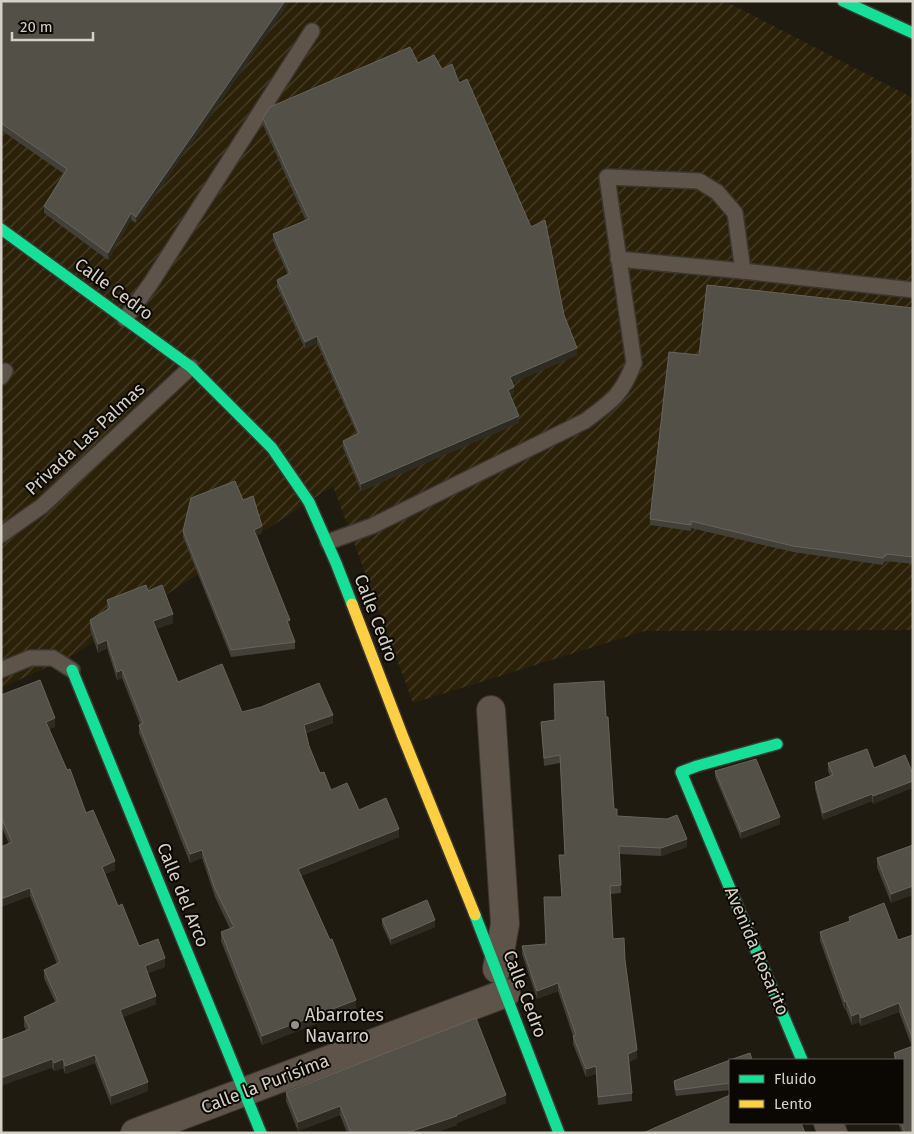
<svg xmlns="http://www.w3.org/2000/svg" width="914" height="1134" font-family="'Fira Sans',sans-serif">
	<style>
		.industrial { fill: url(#industrial-furrows) }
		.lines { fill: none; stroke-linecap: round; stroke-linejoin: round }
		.lane-casing { stroke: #3b372f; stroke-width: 18 }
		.street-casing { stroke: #3b372f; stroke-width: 30 }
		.fast-casing { stroke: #3b372f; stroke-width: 14 }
		.slow-casing { stroke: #3b372f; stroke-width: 14 }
		.lane { stroke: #5f5449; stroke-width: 15 }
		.street { stroke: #5f5449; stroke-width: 28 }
		.fast { stroke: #16e098; stroke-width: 11 }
		.slow { stroke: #ffcf43; stroke-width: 11 }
		.wall { fill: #424038 }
		.shaded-wall { fill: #2d2b22 }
		.building { fill: #525047; stroke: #67645b }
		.poi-dot { fill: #969187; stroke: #0b0803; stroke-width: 2 }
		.labels { text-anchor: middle; stroke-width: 4; stroke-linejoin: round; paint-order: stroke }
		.street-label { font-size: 18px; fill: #d6d1c6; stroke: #0b0803 }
		.poi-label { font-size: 18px; fill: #d6d1c6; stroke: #0b0803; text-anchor: start }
	</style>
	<defs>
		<pattern id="industrial-furrows" width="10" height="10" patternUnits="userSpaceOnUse" patternTransform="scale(1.25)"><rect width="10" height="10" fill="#2b2109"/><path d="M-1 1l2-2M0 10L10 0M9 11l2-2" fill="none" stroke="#49402b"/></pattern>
	</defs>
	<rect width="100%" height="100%" fill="#1f1b11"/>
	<!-- industrial -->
	<polygon class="industrial" points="1,1 725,1 913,98 913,630 645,631 413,703 333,486 74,655 1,688"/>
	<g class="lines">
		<!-- lane casing -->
		<g class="lane-casing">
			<g id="lane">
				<polyline points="618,259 743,271 913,290"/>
				<polyline points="125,319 151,283 312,31"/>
				<polyline points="1,377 5,371"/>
				<polyline points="1,535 42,506 191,367"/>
				<path d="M328 542 372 526 585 421C612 401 622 395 634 363L607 177 699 181 717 192 735 213 743 271"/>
				<polyline points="1,670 30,658 53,658 72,670"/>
			</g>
		</g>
		<!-- street casing -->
		<g class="street-casing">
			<g id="street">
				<polyline points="491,710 505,924 497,969"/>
				<polyline points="828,1123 833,1133"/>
				<polyline points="135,1133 506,993"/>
			</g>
		</g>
		<!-- fast casing -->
		<g class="fast-casing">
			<g id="fast">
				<polyline points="843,1 913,33"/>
				<polyline points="1,229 191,367 272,448 309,502 336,563 352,604"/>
				<polyline points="72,670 261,1133"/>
				<polyline points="777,744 697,766 681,772 802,1060"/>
				<polyline points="475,915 559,1133"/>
			</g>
		</g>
		<!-- slow casing -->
		<g class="slow-casing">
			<polyline id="slow" points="352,604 403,737 475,915"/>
		</g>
		<!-- lane -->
		<use href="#lane" class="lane"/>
		<!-- street -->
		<use href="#street" class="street"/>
		<!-- fast -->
		<use href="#fast" class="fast"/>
		<!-- slow -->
		<use href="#slow" class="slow"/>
	</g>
	<!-- wall -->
	<g class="wall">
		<polygon points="1,1 290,1 136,223 131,220 108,260 44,213 44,206 64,174 1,130"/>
		<polygon points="418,63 442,69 459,83 564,315 577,355 512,383 514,394 510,395 519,423 361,491 343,448 343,441 357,434 317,343 305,349 277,287 277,280 288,275 273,241 273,234 306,221 263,125 263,118"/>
		<polygon points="913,308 913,564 886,561 886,562 884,562 883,565 793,552 691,528 691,531 650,525 650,519 699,355"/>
		<polygon points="243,500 262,533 257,535 290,627 289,627 295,642 295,649 231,657 183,537 183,531"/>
		<polygon points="148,591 173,623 156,629 178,682 242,712 333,723 306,733 309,746 320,773 331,790 399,837 301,876 356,1008 262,1045 221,941 221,932 230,929 215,897 202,858 190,863 139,733 139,725 140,724 122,678 117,680 107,648 98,653 90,629 90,620 107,610 107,600"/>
		<polygon points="1,695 55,727 49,729 86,813 115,870 105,874 118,906 139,946 165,967 148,973 156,1004 123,1017 148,1091 111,1105 95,1063 65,1074 63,1068 54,1071 52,1068 26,1030 24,1026 24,1017 55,1002 44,978 44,970 57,964 30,896 1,907 1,847 9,844 1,825"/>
		<polygon points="606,717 614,809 617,816 687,847 661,856 619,854 621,893 611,894 613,939 625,960 637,1058 629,1062 632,1093 632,1101 598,1105 596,1074 586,1077 573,1044 573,1036 558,991 537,999 522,954 522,946 545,944 562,897 559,855 565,855 560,763 544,766 541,722"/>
		<polygon points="828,763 874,768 873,804 872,801 823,820 815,789 815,782 830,776 828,771"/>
		<polygon points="715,771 780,824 741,839 715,777"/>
		<polygon points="913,845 891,903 877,867 877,858"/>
		<polygon points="849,917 898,940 913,935 913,1133 902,1133 898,1123 903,1123 894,1060 894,1053 912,1047 899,1012 861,1026 859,1022 852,1025 846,1010 845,1010 820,941 820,932 849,922"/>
		<polygon points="382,919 435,927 391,945 382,925"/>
		<polygon points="730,1060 730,1090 676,1096 674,1088 674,1081"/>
		<polygon points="286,1092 506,1103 457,1123 457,1125 434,1133 347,1133 340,1115 298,1131 286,1101"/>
	</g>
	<!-- shaded-wall -->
	<g class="shaded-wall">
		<polygon points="285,1 290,1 136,223 136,217"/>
		<polygon points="131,213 131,220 108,260 108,253"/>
		<polygon points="317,336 317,343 305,349 305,342"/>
		<polygon points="577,348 577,355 510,384 510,377"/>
		<polygon points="514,387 514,394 508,397 508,390"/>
		<polygon points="519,416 519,423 361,491 361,484"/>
		<polygon points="262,526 262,533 254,536 254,530"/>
		<polygon points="173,614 173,623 153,630 153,621"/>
		<polygon points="290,620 290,627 287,628 287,621"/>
		<polygon points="107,640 107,648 98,653 98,644"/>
		<polygon points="122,670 122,678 117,680 117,672"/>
		<polygon points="333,715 333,723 304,733 304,725"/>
		<polygon points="55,718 55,727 46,730 46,722"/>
		<polygon points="913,781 913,788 873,804 873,796"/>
		<polygon points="872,794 872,801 823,820 823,813"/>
		<polygon points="780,817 780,824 741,839 741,832"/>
		<polygon points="399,829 399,837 298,877 298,869"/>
		<polygon points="687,839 687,847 661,856 661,848"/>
		<polygon points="202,850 202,858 190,863 190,854"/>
		<polygon points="115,861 115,870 102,875 102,867"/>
		<polygon points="913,886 913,895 891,903 891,894"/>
		<polygon points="30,888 30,896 1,907 1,899"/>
		<polygon points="435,920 435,927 391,945 391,939"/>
		<polygon points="165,958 165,967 145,974 145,966"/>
		<polygon points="558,983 558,991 537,999 537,991"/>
		<polygon points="156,996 156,1004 120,1018 120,1010"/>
		<polygon points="356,1000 356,1008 262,1045 262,1036"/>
		<polygon points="846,1001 846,1010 845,1010 845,1002"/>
		<polygon points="899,1003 899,1012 861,1026 861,1018"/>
		<polygon points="859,1013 859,1022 852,1025 852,1016"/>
		<polygon points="637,1050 637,1058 628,1062 628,1054"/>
		<polygon points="95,1055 95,1063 65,1074 65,1066"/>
		<polygon points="52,1059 52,1068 1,1086 1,1078"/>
		<polygon points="63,1059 63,1068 54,1071 54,1063"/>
		<polygon points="596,1066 596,1074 586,1077 586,1069"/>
		<polygon points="148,1082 148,1091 111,1105 111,1096"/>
		<polygon points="506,1095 506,1103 457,1123 457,1125 434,1133 412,1133 412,1131 456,1115"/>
		<polygon points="340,1106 340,1115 298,1131 298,1122"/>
	</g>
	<!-- building -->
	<g class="building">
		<polygon points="1,1 285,1 136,217 131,213 108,253 44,206 67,169 1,123"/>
		<polygon points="410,47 418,63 434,55 442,69 452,64 459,83 467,79 531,227 545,220 564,315 577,348 510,377 514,387 508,390 519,416 361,484 343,441 359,433 317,336 305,342 277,280 290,273 273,234 309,219 263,118 270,107"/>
		<polygon points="707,285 913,308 913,557 886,554 886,556 884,556 883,558 793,546 691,521 691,525 650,519 669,352 699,355"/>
		<polygon points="235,481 243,500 253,496 262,526 254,530 290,620 287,621 295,642 231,650 183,531 191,498"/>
		<polygon points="146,585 148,591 162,585 173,614 153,621 178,682 222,664 242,712 261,707 319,683 333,715 304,725 309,746 320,773 324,772 331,790 347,783 359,810 386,798 399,829 298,869 330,940 332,939 356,1000 262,1036 221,932 234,927 215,889 202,850 190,854 139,725 143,723 122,670 117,672 107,640 98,644 90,620 110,608 107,600"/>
		<polygon points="40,680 55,718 46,722 67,770 70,769 86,813 93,810 115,861 102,867 118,906 122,904 139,946 158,939 165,958 145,966 156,996 120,1010 148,1082 111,1096 95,1055 65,1066 63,1059 54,1063 52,1059 1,1078 1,1040 30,1029 24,1017 58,1001 44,970 60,962 30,888 1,899 1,847 12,842 1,817 1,695"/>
		<polygon points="604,681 606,717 608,717 614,809 617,809 617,816 667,819 677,815 687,839 661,848 619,846 621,885 610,886 613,939 624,938 625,960 637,1050 628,1054 632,1093 598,1097 596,1066 586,1069 573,1036 576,1035 558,983 537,991 522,946 546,944 544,897 562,897 559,855 565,855 560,755 544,758 541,722 555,720 554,684"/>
		<polygon points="867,749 874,768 905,755 913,774 913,781 873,796 872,794 823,813 815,782 833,775 828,763"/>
		<polygon points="756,759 780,817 741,832 715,771"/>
		<polygon points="913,845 913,886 891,894 877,858"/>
		<polygon points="427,900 435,920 391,939 382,919"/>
		<polygon points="884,903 898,940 913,935 913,1040 899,1003 861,1018 859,1013 852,1016 846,1001 845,1002 820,932 850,921 849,917"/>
		<polygon points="476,1018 506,1095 456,1115 457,1116 412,1131 413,1133 351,1133 340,1106 298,1122 286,1092"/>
		<polygon points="913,1046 913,1133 905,1133 901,1123 903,1123 903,1060 892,1060 896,1059 894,1053"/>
		<polygon points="750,1053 752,1060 730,1060"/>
		<polygon points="730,1060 730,1083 676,1090 674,1081"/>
		<polygon points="730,1095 730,1123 801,1123 805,1133 643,1133"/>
	</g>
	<!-- markers -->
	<circle class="poi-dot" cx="295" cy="1025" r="5"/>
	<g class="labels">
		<!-- street labels -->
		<g class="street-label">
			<text transform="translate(114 289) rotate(36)" y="6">Calle Cedro</text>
			<text transform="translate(85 439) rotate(-43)" y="6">Privada Las Palmas</text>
			<text transform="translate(376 618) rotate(69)" y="6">Calle Cedro</text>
			<text transform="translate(183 895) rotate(68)" y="6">Calle del Arco</text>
			<text transform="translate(757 951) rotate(67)" y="6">Avenida Rosarito</text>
			<text transform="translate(525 994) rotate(69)" y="6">Calle Cedro</text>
			<text transform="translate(265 1084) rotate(-21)" y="6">Calle la Purisíma</text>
		</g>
		<!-- poi labels -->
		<g class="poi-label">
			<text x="305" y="1021">Abarrotes<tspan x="305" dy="21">Navarro</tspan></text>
		</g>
	</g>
	<!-- border -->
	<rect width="914" height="1134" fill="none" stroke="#d6d1c6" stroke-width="5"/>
	<!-- legend -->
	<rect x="729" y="1059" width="175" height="65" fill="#0b0803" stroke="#5c5851"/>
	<rect x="739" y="1075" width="25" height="8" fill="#16e098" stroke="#5c5851"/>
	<text x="774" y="1084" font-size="15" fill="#d6d1c6">Fluido</text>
	<rect x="739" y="1100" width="25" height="8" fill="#ffcf43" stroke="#5c5851"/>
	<text x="774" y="1109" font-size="15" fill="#d6d1c6">Lento</text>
	<!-- scale -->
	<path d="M12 32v8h81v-8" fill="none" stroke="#d6d1c6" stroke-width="2.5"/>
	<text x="20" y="32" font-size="15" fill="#d6d1c6" stroke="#0b0803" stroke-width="4" paint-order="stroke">20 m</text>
</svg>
